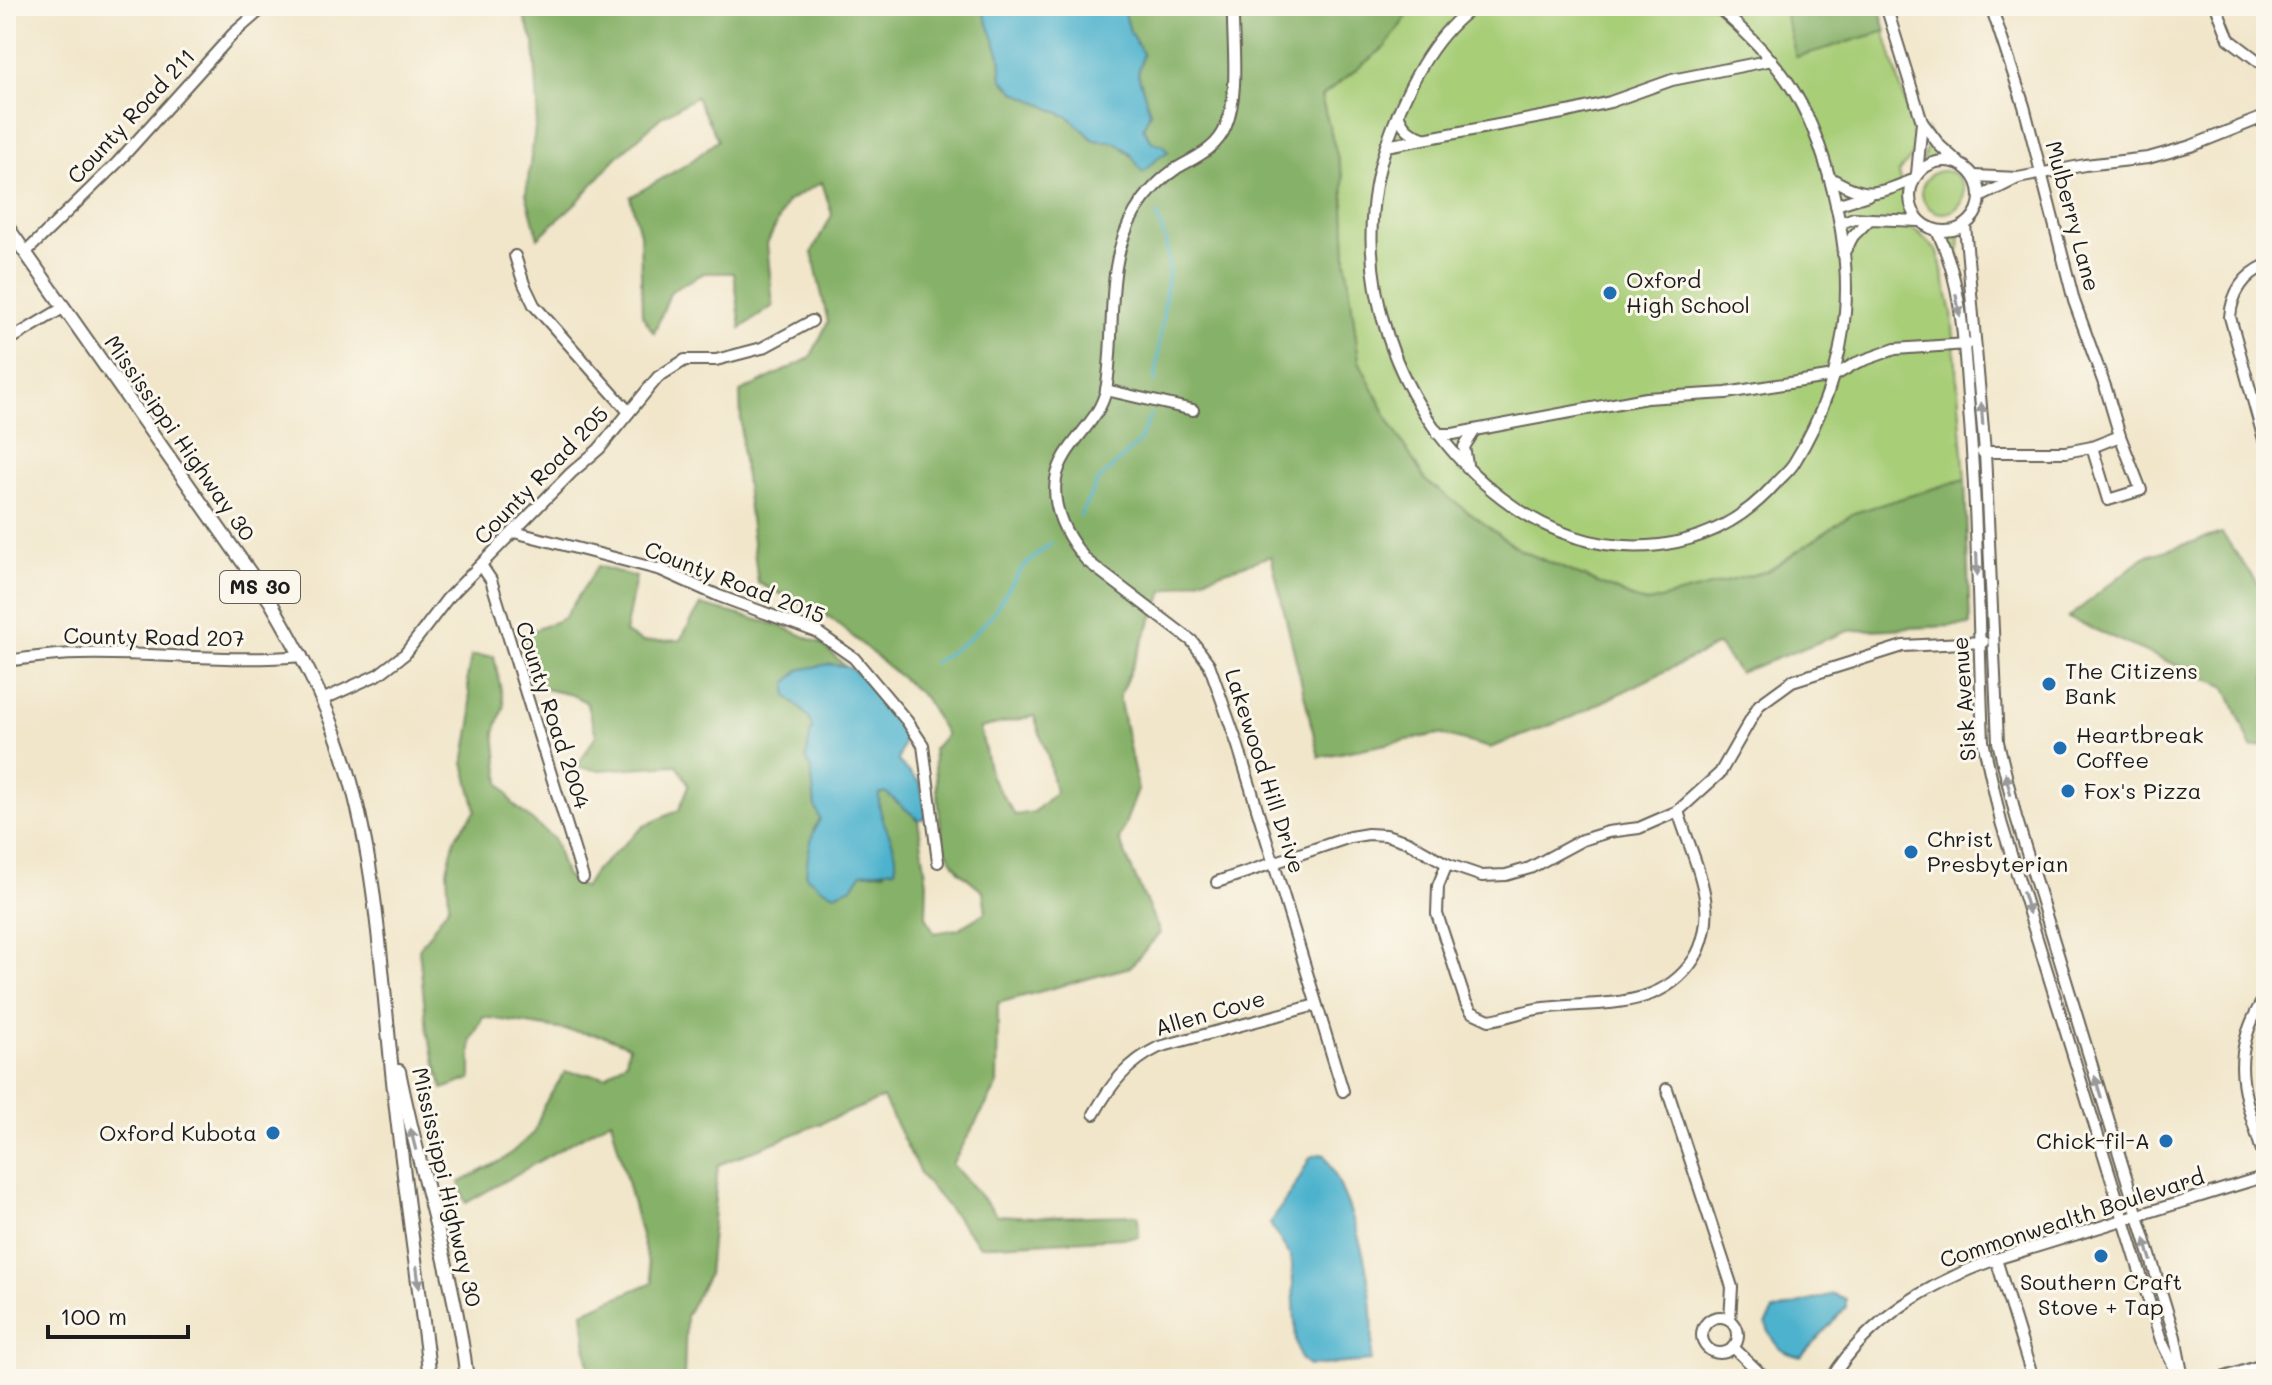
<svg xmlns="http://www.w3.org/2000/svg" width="2272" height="1385" font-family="Mali,sans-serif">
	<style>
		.green { fill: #a8ce78; stroke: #62754a; stroke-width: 2 }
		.forest { fill: #86b168; stroke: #516642; stroke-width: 2; fill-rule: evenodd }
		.water { fill: #4eb2cd; stroke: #356774; stroke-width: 2 }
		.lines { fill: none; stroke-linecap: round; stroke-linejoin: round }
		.stream { stroke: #4eb2cd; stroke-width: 3 }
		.minor-casing { stroke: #676359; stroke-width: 14 }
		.major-casing { stroke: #676359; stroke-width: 16 }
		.minor { stroke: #fff; stroke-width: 10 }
		.major { stroke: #fff; stroke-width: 12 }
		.oneway { fill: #999 }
		.poi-dot { fill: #1f6fb2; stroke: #fbf7ec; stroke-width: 3 }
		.labels { text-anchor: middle; stroke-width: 6; stroke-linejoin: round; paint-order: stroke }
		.shield { fill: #fbf7ec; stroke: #5f5e5a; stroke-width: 2 }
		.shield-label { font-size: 20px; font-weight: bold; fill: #1c1c1c }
		.street-label { font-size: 22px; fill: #1c1c1c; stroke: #fbf7ec }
		.poi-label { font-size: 22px; fill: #1c1c1c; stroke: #fbf7ec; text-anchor: start }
	</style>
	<rect width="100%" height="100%" fill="#fbf7ec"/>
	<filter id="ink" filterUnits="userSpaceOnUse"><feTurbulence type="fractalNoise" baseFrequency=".0125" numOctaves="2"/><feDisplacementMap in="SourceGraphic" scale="16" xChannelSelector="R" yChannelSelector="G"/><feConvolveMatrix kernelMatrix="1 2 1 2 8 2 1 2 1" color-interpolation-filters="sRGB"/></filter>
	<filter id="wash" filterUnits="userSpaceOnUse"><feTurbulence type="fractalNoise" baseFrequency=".006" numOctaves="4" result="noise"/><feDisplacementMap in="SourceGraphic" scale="32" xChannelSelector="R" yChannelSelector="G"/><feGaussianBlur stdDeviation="1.8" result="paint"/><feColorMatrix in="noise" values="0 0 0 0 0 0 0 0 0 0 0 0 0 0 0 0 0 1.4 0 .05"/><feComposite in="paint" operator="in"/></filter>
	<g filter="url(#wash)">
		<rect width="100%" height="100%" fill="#f1e6ca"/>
		<!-- green -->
		<g class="green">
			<polygon points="1414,6 1877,6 1916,140 1915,153 1899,172 1909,228 1917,231 1938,252 1952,313 1965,479 1855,513 1768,571 1645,603 1520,550 1426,481 1390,423 1359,361 1346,260 1343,177 1321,97 1385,47"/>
			<polygon points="1926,130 1951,159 1938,159 1922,164 1927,146"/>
			<circle cx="1943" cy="192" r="21"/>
			<polygon points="1960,230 1959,253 1971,328 1968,331 1955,257 1943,233"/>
		</g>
		<!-- forest -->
		<g class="forest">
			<path d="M520 6H981L1000 55 1002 79 1015 92 1069 117 1094 140 1117 143 1139 163 1163 145 1152 142 1143 127 1150 112 1138 74 1143 54 1130 32 1123 6H1414L1385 47 1321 97 1343 177 1346 260 1359 361 1390 423 1426 481 1520 550 1645 603 1768 571 1854 513 1965 479 1970 625 1848 631 1739 673 1718 645 1572 717 1490 748 1439 734 1319 757 1271 556 1164 591 1119 697 1138 790 1119 840 1160 933 1130 967 998 1003 997 1086 952 1164 997 1215 1035 1217 1138 1215 1139 1237 980 1246 922 1177 883 1098 718 1165 708 1275 686 1316 684 1379H604L589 1373 583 1312 653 1282 611 1120 466 1203 459 1183 504 1159 534 1133 544 1105 565 1072 606 1076 626 1061 629 1046 604 1036 483 1017 471 1041V1079L443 1089 427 1031 419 949 449 905 447 870 455 838 476 810 464 763 472 718 467 678 471 656H494L504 705 495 732 500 783 514 805 554 839 565 875 584 888 594 872 644 826 679 810 689 785 677 765 598 770 577 767 596 735 586 702 572 695 540 688 520 636 564 618 598 566 636 577 625 633 643 642 680 640 701 605 781 626 822 644 845 666 828 664 787 696 808 716 812 726 806 759 811 769 815 806 820 819 814 829 855 879 862 873 885 872C886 861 890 844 887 833 883 818 877 810 879 794L885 792 918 819 927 883 926 916 934 933 958 929 986 912 983 891 959 871 943 846 933 749 946 735 925 698 831 618 758 583 742 453 740 392 810 358 828 322 812 252 832 215 822 182 787 202 767 244 773 306 741 328 734 273H704L671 291 654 333 642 315 640 234 630 197 689 163 718 140 696 97 661 117 615 159 579 200 538 238 526 194 538 106 534 43ZM1034 716 1048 757 1055 793 1034 812 1015 815 991 777 980 728Z"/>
			<polygon points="1783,6 1879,6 1886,31 1796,57"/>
			<polygon points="2222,533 2266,596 2266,745 2252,748 2226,687 2068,618 2144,557"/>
		</g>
		<!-- water -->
		<g class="water">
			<polygon points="981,6 1123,6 1130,32 1143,54 1138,74 1150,112 1143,128 1152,142 1163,145 1168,152 1157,158 1143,173 1130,153 1117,143 1094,140 1069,117 1015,92 1002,79 1000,55"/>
			<path d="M828 664C834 665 841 665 847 667 867 676 896 714 906 733L898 761 920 783 927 814 923 819H918L885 792 879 794C876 823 902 844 895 869L862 873 852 887 835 894 823 889 806 876C807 856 810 836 820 819L815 806 811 769 806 759 812 726 808 716 787 696V683L799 670Z"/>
			<path d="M1320 1154 1325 1155C1358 1216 1379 1291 1371 1361L1309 1366 1300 1359 1296 1342 1292 1264 1289 1254 1270 1224 1299 1179 1310 1157Z"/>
			<path d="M1833 1294 1846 1299V1307L1801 1357C1780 1353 1772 1344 1766 1323L1773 1311Z"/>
		</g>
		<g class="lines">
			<!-- stream -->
			<g class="stream">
				<polyline points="1155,382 1169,267 1166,243 1157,215"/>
				<polyline points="1080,516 1097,482 1139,442 1151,414"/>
				<polyline points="934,663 969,639 991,616 1022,568 1051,543"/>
			</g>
		</g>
	</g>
	<g filter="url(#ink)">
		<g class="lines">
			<!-- minor casing -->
			<g class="minor-casing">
				<g id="minor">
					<path d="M1233 6C1232 44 1240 91 1226 126 1217 149 1196 157 1177 168 1160 179 1145 196 1135 212 1103 265 1117 332 1106 390 1099 424 1062 444 1056 479 1051 511 1068 539 1087 561L1192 641 1209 664 1238 746 1343 1091"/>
					<path d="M1475 6C1431 36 1405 92 1388 140 1342 269 1396 417 1502 498 1548 533 1601 552 1660 545 1706 539 1744 519 1775 484 1781 477 1789 471 1794 463 1822 418 1841 365 1845 312 1851 243 1827 140 1788 82 1768 53 1743 29 1716 6"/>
					<polyline points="1886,6 1922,122 1917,174"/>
					<polyline points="2216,6 2229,39 2266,67"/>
					<path d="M1398 113C1402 127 1410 133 1423 138"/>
					<polyline points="1922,122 1940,146 1958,162"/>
					<polyline points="1386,146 1568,112 1610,102 1672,80 1772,60"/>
					<circle cx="1945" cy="196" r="35"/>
					<polyline points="1974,176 2018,178 2085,165 2148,158 2191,146 2266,116"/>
					<path d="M1829 177C1865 199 1875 195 1913 180"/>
					<polyline points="1980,197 2018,178"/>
					<polyline points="1836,205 1868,195"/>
					<polyline points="1840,223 1854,218 1870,219"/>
					<polyline points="1965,225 1985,452 1998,742 2016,817 2175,1337 2182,1373"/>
					<path d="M1937 231C1962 281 1964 343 1968 398 1978 512 1978 627 1983 741L2001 822 2161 1340 2180 1379"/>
					<polyline points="26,252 117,163 233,34 265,6"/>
					<polyline points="1843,254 1853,236 1870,219 1919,221"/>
					<polyline points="515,256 524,284 534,305 629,412"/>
					<path d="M2266 265C2244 275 2232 293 2230 317L2266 447"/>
					<polyline points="6,342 63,308"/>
					<polyline points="1106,390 1193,410"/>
					<polyline points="1438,434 1453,434 1646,398 1726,393 1834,376 1856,363 1895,349 1967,344"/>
					<polyline points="2092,447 2108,500 2141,490 2120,436"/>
					<polyline points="1982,452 2066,452 2092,447 2120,436 2106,389 2074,301 2024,106 1991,6"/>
					<polyline points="1467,464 1464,447 1475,430"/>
					<polyline points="514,532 661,570 719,596 817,632 854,658 907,721 923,745 938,862"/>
					<polyline points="481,565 491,580 583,878"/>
					<path d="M6 661C30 658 55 654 80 654 154 652 228 663 302 656"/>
					<polyline points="322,700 379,674 405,654 447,599 571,473 599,449 658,377 685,360 716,360 762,348 812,321"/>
					<path d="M1447 864 1438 886 1437 914 1466 1003 1472 1012 1489 1020C1507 1018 1524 1010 1543 1008 1597 1001 1660 1012 1694 959 1703 945 1708 922 1706 906 1703 874 1687 841 1678 811"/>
					<polyline points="1217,882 1350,837 1368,834 1386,835 1408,842 1447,864 1482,876 1506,875 1530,868 1582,840 1608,832 1639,828 1678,811 1720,773 1759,705 1792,681 1903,646 1983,642"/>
					<path d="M2266 995C2224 1060 2246 1097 2266 1164"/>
					<polyline points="1667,1089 1732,1287 1730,1320"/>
					<path d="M1094 1114C1111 1084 1128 1062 1159 1047L1316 1005"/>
					<polyline points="1996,1259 2033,1379"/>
					<circle cx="1720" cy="1335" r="18"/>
					<polyline points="1733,1347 1766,1379"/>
					<path d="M1831 1379C1869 1318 1930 1283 1996 1259L2266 1176"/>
					<polyline points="2219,1379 2266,1364"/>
				</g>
			</g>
			<!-- major casing -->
			<g class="major-casing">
				<g id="major">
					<path d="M6 225 270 601C298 649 324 697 341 749 378 858 381 976 394 1090 404 1186 419 1282 430 1379"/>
					<path d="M399 1071C419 1174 455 1274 467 1379"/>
				</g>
			</g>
			<!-- minor -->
			<use href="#minor" class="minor"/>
			<!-- major -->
			<use href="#major" class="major"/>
		</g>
		<!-- one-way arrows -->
		<defs><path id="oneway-solid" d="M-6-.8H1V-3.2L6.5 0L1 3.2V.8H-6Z" transform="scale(2)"/></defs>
		<g class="oneway">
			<use href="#oneway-solid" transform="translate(1958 305) rotate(79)"/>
			<use href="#oneway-solid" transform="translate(1982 414) rotate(-94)"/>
			<use href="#oneway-solid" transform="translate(1977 564) rotate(88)"/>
			<use href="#oneway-solid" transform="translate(2008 784) rotate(-104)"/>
			<use href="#oneway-solid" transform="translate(2026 903) rotate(73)"/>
			<use href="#oneway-solid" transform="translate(2098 1087) rotate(-107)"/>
			<use href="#oneway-solid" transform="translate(413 1139) rotate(-104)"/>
			<use href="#oneway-solid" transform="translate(2148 1250) rotate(-107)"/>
			<use href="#oneway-solid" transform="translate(418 1277) rotate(83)"/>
		</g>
	</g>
	<!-- markers -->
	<g class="poi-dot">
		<circle cx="1610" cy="293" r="8"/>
		<circle cx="2049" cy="684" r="8"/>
		<circle cx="2060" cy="748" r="8"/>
		<circle cx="2068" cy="791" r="8"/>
		<circle cx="1911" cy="852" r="8"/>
		<circle cx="273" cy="1133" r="8"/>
		<circle cx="2166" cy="1141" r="8"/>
		<circle cx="2101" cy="1256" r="8"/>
	</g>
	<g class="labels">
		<!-- shield labels -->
		<rect class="shield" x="220" y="571" width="80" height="32" rx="6"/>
		<g class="shield-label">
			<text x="260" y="594">MS 30</text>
		</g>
		<!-- street labels -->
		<g class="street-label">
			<text transform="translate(131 116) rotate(-47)" y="8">County Road 211</text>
			<text transform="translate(2073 216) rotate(75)" y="8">Mulberry Lane</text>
			<text transform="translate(180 438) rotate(55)" y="8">Mississippi Highway 30</text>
			<text transform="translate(541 475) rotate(-46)" y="8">County Road 205</text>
			<text transform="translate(735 582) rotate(21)" y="8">County Road 2015</text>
			<text transform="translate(154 637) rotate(1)" y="8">County Road 207</text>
			<text transform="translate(1964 699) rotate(-94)" y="8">Sisk Avenue</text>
			<text transform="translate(553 715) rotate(72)" y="8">County Road 2004</text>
			<text transform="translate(1265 771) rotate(72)" y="8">Lakewood Hill Drive</text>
			<text transform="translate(1210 1013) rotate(-16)" y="8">Allen Cove</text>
			<text transform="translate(447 1187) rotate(77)" y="8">Mississippi Highway 30</text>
			<text transform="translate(2072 1218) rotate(-18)" y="8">Commonwealth Boulevard</text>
		</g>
		<!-- poi labels -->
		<g class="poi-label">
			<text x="1626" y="288">Oxford<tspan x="1626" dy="25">High School</tspan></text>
			<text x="2065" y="679">The Citizens<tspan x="2065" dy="25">Bank</tspan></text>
			<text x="2076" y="743">Heartbreak<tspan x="2076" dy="25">Coffee</tspan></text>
			<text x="2084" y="799">Fox's Pizza</text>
			<text x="1927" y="847">Christ<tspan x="1927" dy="25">Presbyterian</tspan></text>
			<text x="257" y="1141" text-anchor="end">Oxford Kubota</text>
			<text x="2150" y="1149" text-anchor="end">Chick-fil-A</text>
			<text x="2101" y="1290" text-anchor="middle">Southern Craft<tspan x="2101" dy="25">Stove + Tap</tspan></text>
		</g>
	</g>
	<!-- margin -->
	<rect width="2272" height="1385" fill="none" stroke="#fbf7ec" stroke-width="32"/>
	<!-- scale -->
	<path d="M48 1325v12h140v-12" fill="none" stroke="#1c1c1c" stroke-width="4"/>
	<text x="60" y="1325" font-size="24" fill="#1c1c1c" stroke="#fbf7ec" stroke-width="6" paint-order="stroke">100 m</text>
</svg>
